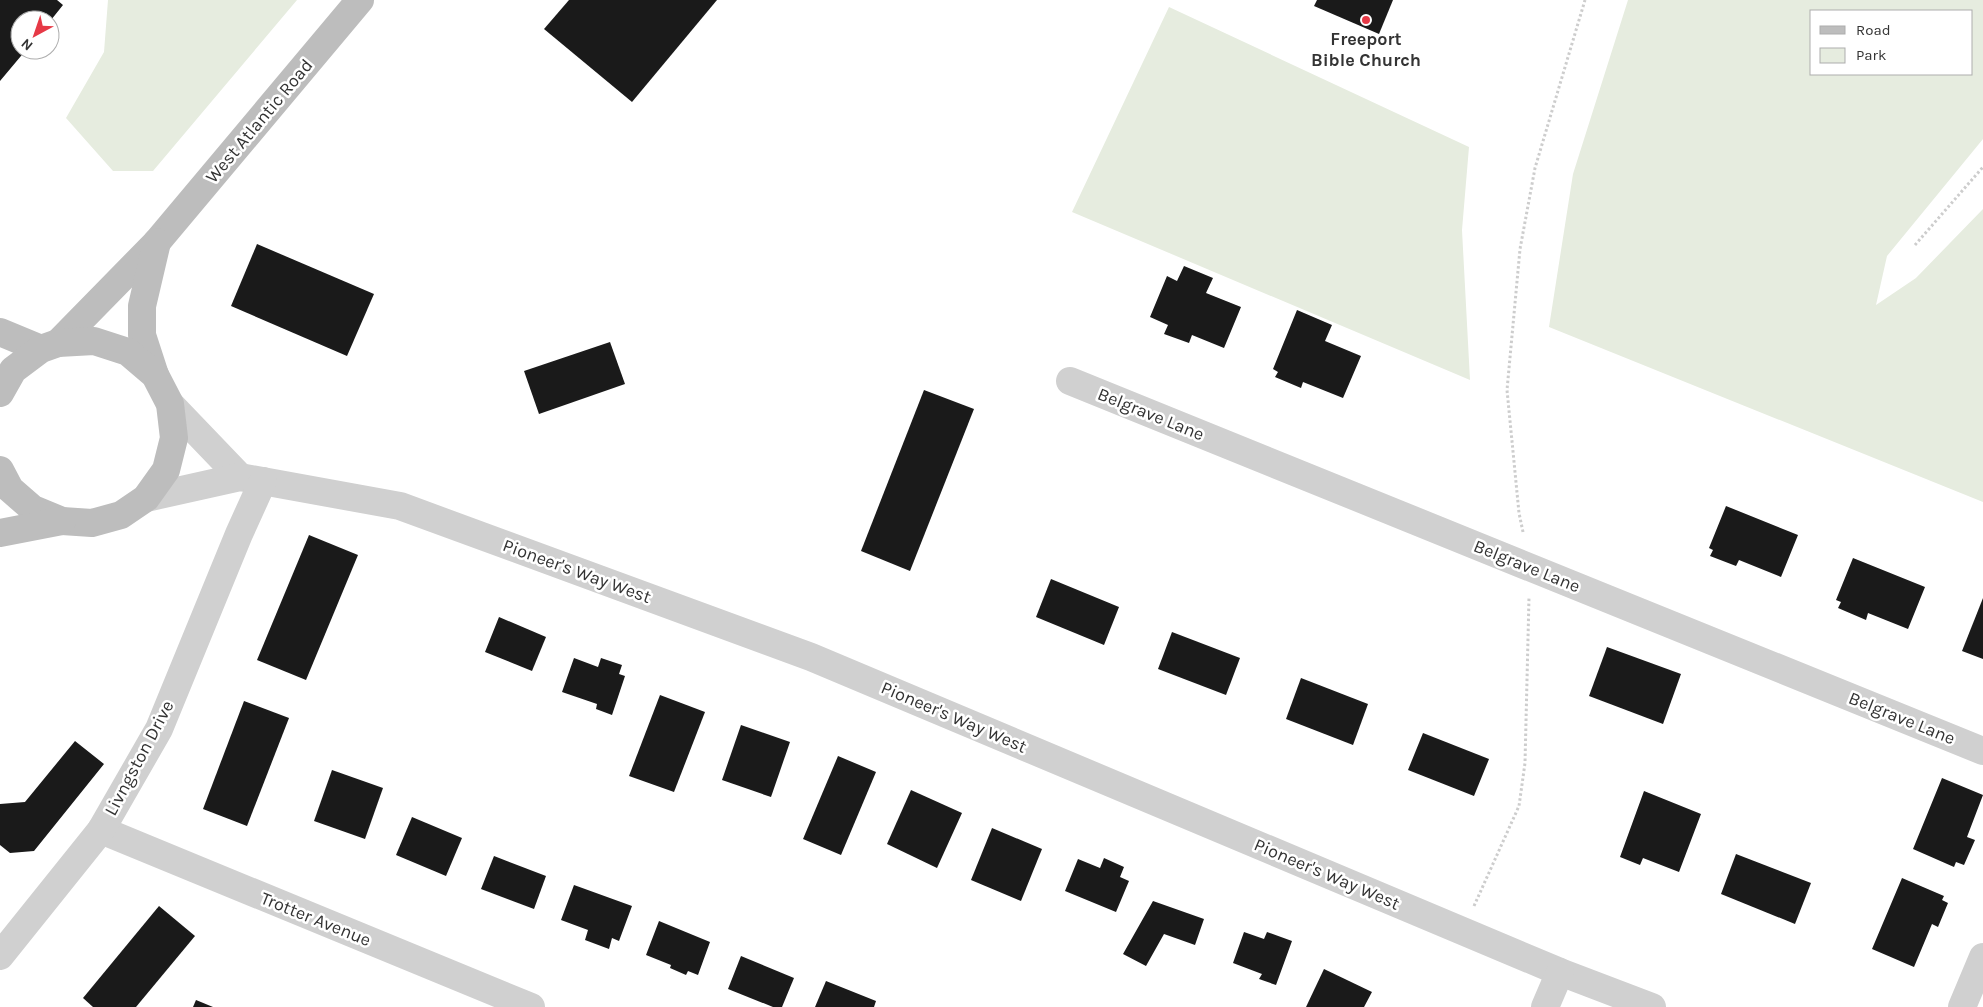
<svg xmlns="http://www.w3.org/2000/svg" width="1983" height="1007" font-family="Karla,sans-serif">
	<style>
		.green { fill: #e6ecdf; fill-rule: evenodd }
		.building { fill: #1a1a1a }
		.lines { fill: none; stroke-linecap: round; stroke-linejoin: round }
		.path { stroke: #cdcdcd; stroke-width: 3; stroke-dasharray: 2.5 2.5; stroke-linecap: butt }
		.street { stroke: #d0d0d0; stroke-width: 28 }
		.secondary { stroke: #bdbdbd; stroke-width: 28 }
		.poi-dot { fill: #e63946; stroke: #fff; stroke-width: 2 }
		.labels { text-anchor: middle; stroke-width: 5; stroke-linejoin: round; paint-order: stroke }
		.poi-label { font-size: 18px; font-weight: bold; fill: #333; stroke: #fff }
		.street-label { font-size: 18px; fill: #333; stroke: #fff }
	</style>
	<rect width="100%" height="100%" fill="#fff"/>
	<!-- green -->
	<g class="green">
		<polygon points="108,0 297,0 153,171 113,171 66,118 104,52"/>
		<path d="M1628 0H1983V139L1887 256 1876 305 1916 278 1983 209V502L1549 327 1573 174ZM1972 11V74H1812V11Z"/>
		<polygon points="1169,7 1469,147 1462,230 1470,380 1072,212"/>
	</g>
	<!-- building -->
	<g class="building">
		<polygon points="0,0 57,0 63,5 51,20 20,20 20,50 26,50 0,81"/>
		<polygon points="569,0 717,0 632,102 544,29"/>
		<polygon points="1317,0 1393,0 1379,34 1314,6"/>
		<polygon points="257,244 374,294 347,356 231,306"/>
		<polygon points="1184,266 1213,278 1206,293 1241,307 1224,348 1192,335 1189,343 1164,334 1168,325 1150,317 1167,276 1177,281"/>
		<polygon points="1297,310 1332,325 1325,341 1361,356 1343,398 1303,382 1301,388 1275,377 1278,372 1273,369"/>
		<polygon points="610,342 625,384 539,414 524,371"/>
		<polygon points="924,390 974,409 910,571 861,551"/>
		<polygon points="1726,506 1798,535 1781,577 1739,560 1736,566 1710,556 1713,550 1709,548"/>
		<polygon points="309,535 358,555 306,680 257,660"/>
		<polygon points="1853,558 1925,587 1908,629 1868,613 1866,620 1838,608 1841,602 1836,600"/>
		<polygon points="1051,579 1119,607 1104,645 1036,617"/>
		<polygon points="1983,598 1983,659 1962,651"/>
		<polygon points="499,617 546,637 532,671 485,652"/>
		<polygon points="1172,632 1240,658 1226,695 1158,669"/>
		<polygon points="1607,647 1681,674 1663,724 1589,696"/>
		<polygon points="574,658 598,667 601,658 622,665 619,674 625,676 612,715 596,709 597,704 562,692"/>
		<polygon points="1301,678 1368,704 1353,745 1286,719"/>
		<polygon points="660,695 705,712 674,792 629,776"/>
		<polygon points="244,701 289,718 247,826 203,809"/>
		<polygon points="741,725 790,742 771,797 722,780"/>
		<polygon points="1423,733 1489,759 1474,796 1408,770"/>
		<polygon points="75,741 104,764 34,851 10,853 0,845 0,804 25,802"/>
		<polygon points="838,756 876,772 841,855 803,839"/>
		<polygon points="332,770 383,788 365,839 314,821"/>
		<polygon points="1942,778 1983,795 1967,837 1975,840 1964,865 1956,862 1954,867 1913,849"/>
		<polygon points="911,790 962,813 937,868 887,844"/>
		<polygon points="1644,791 1701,814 1679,872 1643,858 1640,865 1620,857"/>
		<polygon points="412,817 462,838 446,876 396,855"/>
		<polygon points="992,828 1042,849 1021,901 971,880"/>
		<polygon points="1736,854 1811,883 1795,924 1721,894"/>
		<polygon points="494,856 546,876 534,909 481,889"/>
		<polygon points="1104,858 1124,867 1120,877 1129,881 1116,912 1065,891 1078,859 1100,868"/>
		<polygon points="1902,878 1944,896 1942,900 1948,903 1938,927 1932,924 1914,967 1872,949"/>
		<polygon points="574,885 632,906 619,941 612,938 609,949 585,940 588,930 561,920"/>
		<polygon points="1153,901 1204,919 1195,945 1164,934 1146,966 1123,954"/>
		<polygon points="159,906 195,936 136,1007 93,1007 83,998"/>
		<polygon points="659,921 710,942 698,975 688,971 686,975 670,968 671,965 646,955"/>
		<polygon points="1244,932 1264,939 1267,932 1292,941 1276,985 1259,979 1262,974 1233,963"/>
		<polygon points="741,956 794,978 782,1007 773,1007 728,989"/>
		<polygon points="1324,969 1372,992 1364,1007 1306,1007"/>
		<polygon points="826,981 876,1001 874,1007 815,1007"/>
		<polygon points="196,1000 213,1007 193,1007"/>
	</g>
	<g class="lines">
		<!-- path -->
		<g class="path">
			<polyline points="1915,245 1983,167"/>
			<polyline points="1523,532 1519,513 1507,390 1520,249 1535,168 1585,0"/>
			<polyline points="1474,906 1519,806 1525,763 1529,597"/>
		</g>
		<!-- street -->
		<g class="street">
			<polyline points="1070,381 1983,751"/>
			<polyline points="170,404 240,477"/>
			<polyline points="146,498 240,477 400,506 811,657 1560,972 1652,1007"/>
			<polyline points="101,830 531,1007"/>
			<polyline points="0,956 101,830 159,729 239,534 263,481"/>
			<polyline points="1545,1007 1560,972"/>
			<polyline points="1962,1007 1983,957"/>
		</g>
		<!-- secondary -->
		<g class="secondary">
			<polyline points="0,332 41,349"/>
			<polyline points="58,343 157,242 360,0"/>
			<polyline points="155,375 142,335 142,306 157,242"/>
			<polyline points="0,393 13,370 41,349 58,343 94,341 128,352 155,375 170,404 174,438 166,470 146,498 121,515 92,523 62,521 33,509 10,489 0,470"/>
			<polyline points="0,533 62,521"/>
		</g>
	</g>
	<!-- markers -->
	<circle class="poi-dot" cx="1366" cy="20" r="5"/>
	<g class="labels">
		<!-- poi labels -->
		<g class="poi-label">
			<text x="1366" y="45">Freeport<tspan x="1366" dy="21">Bible Church</tspan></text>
		</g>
		<!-- street labels -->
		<g class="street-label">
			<text transform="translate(259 121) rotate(-50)" y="6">West Atlantic Road</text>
			<text transform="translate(1151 414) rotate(22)" y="6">Belgrave Lane</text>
			<text transform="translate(1527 566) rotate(22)" y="6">Belgrave Lane</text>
			<text transform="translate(577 571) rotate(20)" y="6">Pioneer's Way West</text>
			<text transform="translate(954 717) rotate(23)" y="6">Pioneer's Way West</text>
			<text transform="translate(1902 718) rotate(22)" y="6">Belgrave Lane</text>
			<text transform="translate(139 758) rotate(-62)" y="6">Livngston Drive</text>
			<text transform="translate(1327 874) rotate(23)" y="6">Pioneer's Way West</text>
			<text transform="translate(316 919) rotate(22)" y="6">Trotter Avenue</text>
		</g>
	</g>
	<!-- legend -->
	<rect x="1810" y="10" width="162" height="65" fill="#ffffff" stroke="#adadad"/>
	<rect x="1820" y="26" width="25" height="8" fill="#bdbdbd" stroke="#adadad"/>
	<text x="1856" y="35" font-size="15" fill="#333333">Road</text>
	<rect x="1820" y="48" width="25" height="15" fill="#e6ecdf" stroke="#adadad"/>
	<text x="1856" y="60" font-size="15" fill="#333333">Park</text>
	<!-- north arrow -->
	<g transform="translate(35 35) rotate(220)"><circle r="24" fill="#ffffff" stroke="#adadad"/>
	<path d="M0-4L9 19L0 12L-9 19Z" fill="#e63946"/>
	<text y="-8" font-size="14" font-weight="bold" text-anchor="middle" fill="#333333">N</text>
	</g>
</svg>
